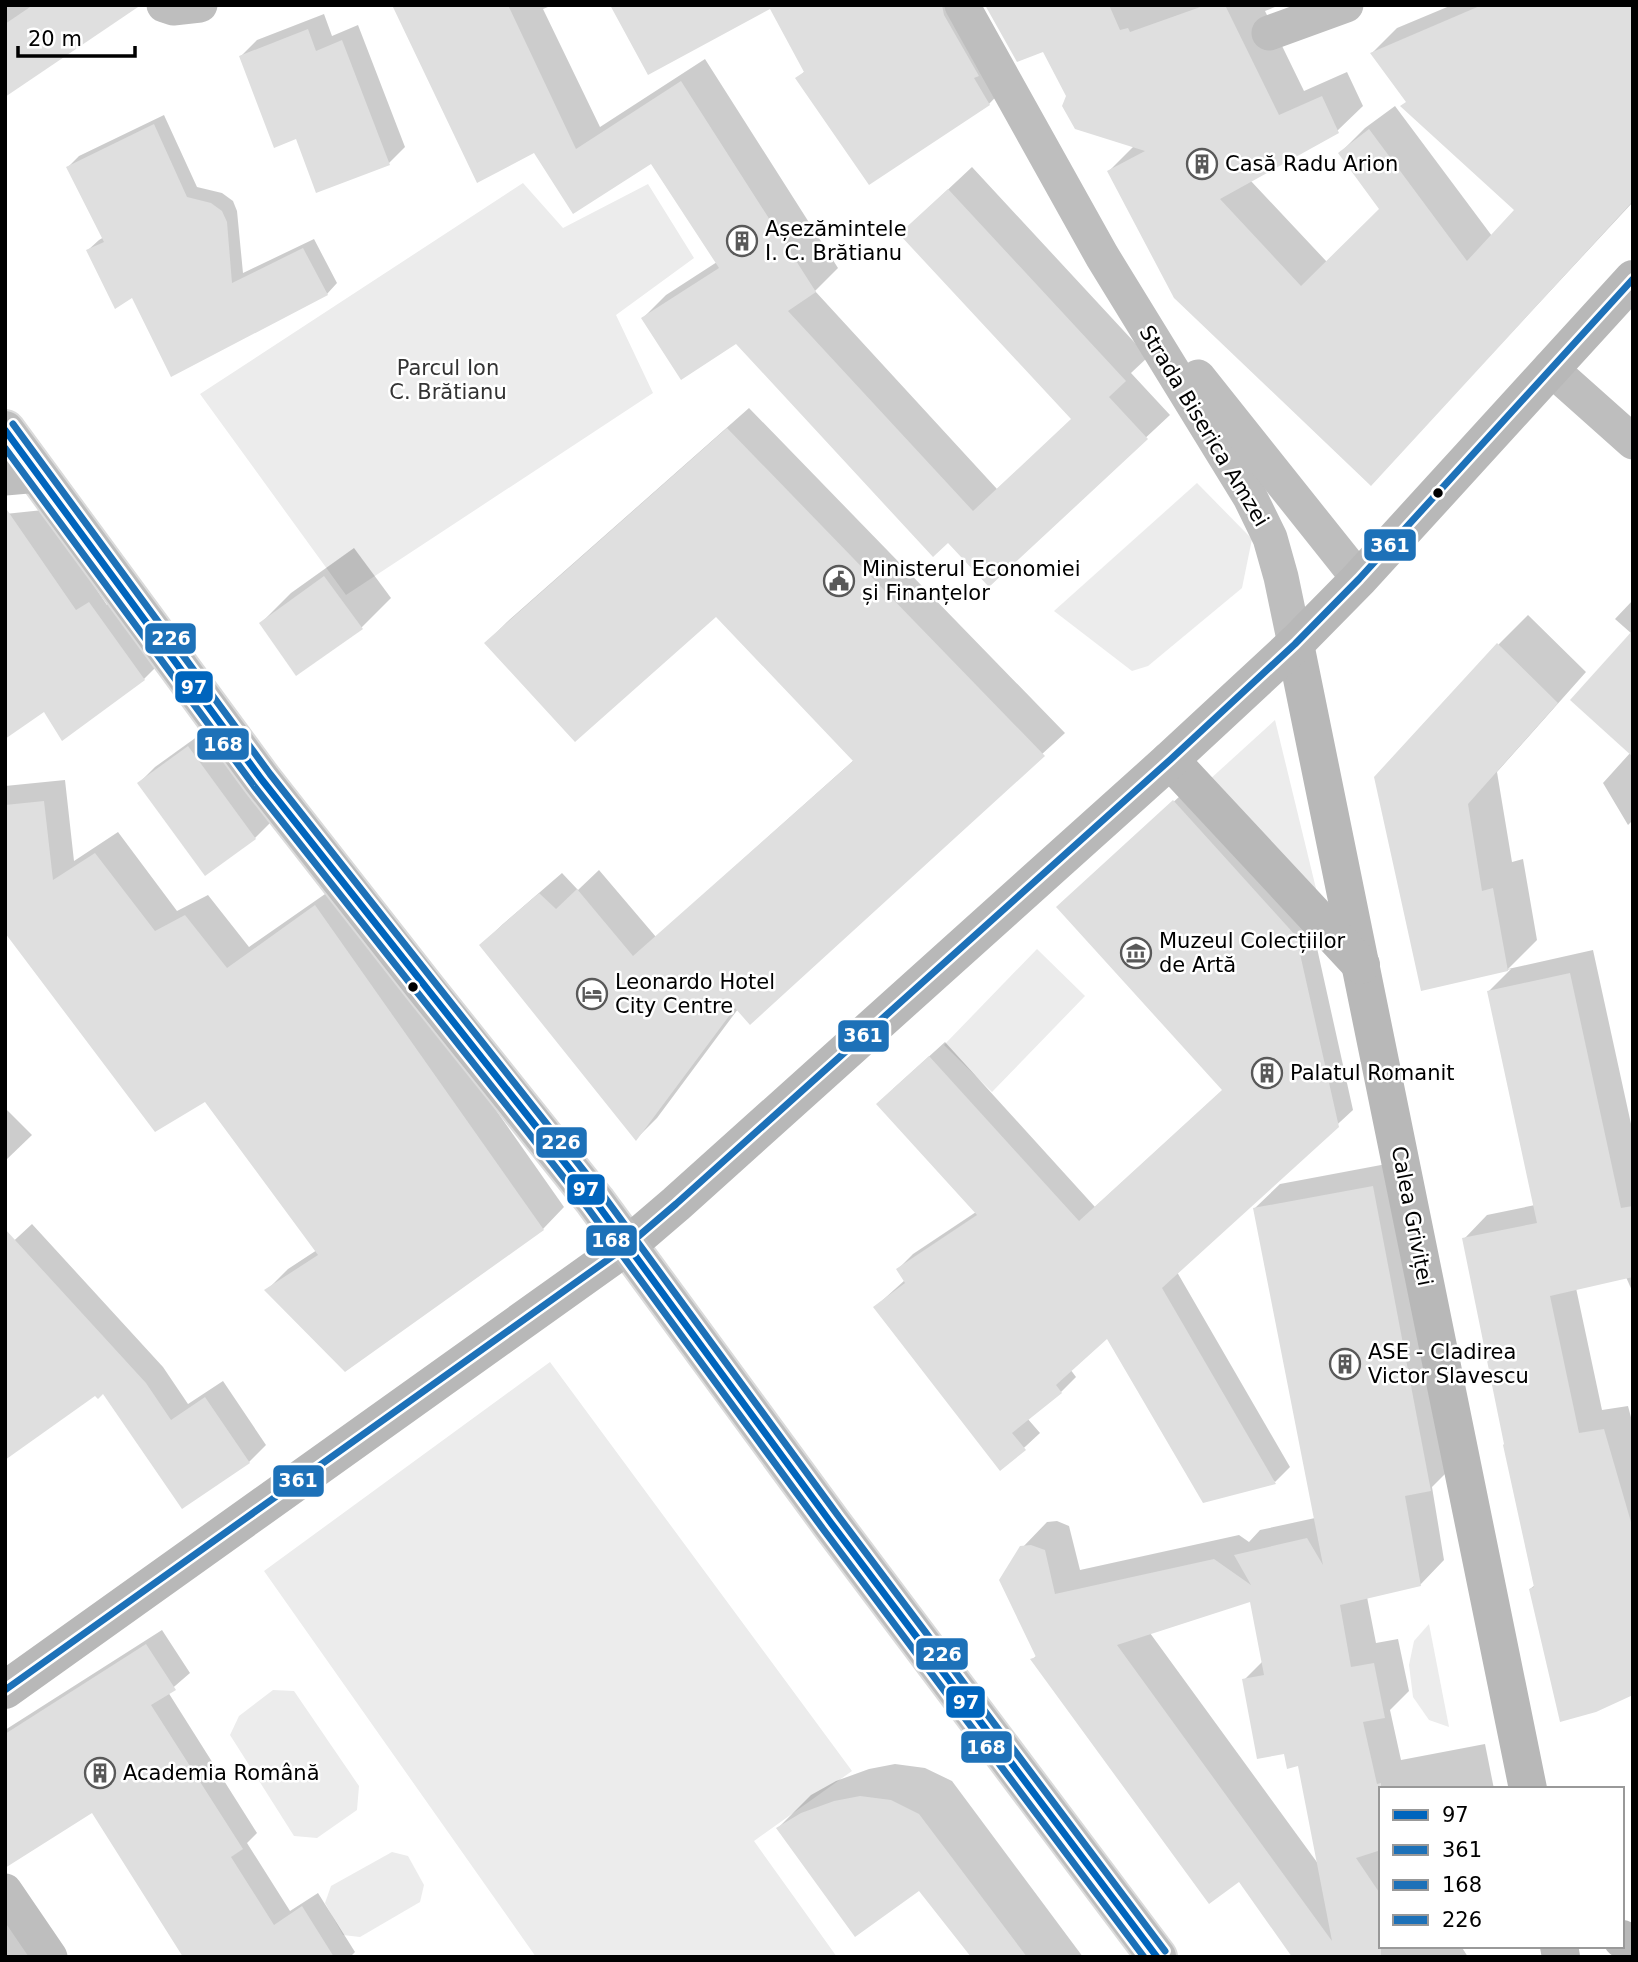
<svg xmlns="http://www.w3.org/2000/svg" width="1638" height="1962" font-family="'DejaVu Sans',sans-serif">
	<style>
		.green { fill: #ececec }
		.shadow { fill: #0003; fill-rule: evenodd }
		.building { fill: #dfdfdf; fill-rule: evenodd }
		.lines { fill: none; stroke-linecap: round; stroke-linejoin: round }
		.primary-casing { stroke: #dbdbdb; stroke-width: 42 }
		.street { stroke: #bebebe; stroke-width: 35 }
		.secondary { stroke: #b8b8b8; stroke-width: 38 }
		.primary { stroke: #bebebe; stroke-width: 38 }
		.bus-1-casing { stroke: #fff; stroke-width: 12 }
		.bus-2-casing { stroke: #fff; stroke-width: 12 }
		.bus-3-casing { stroke: #fff; stroke-width: 12 }
		.bus-4-casing { stroke: #fff; stroke-width: 12 }
		.bus-1 { stroke: #0065bd; stroke-width: 7 }
		.bus-2 { stroke: #1d71b8; stroke-width: 7 }
		.bus-3 { stroke: #1d71b8; stroke-width: 7 }
		.bus-4 { stroke: #1d71b8; stroke-width: 7 }
		.bus-dot { fill: #000; stroke: #fff; stroke-width: 2.5 }
		.labels { text-anchor: middle; stroke-width: 5; stroke-linejoin: round; paint-order: stroke }
		.poi-label { font-size: 21px; fill: #000; stroke: #fff; text-anchor: start }
		.park-label { font-size: 21px; fill: #333; stroke: #fff }
		.street-label { font-size: 21px; fill: #000; stroke: #fff }
		.line-badge { stroke: #fff; stroke-width: 2.5 }
		.badge-label { font-size: 19px; text-anchor: middle; font-weight: bold; fill: #fff }
	</style>
	<rect width="100%" height="100%" fill="#fff"/>
	<!-- green -->
	<g class="green">
		<polygon points="523,183 563,228 648,184 694,258 616,315 653,393 346,595 200,394"/>
		<polygon points="1197,483 1252,539 1242,588 1148,666 1132,671 1054,611"/>
		<polygon points="1275,720 1320,905 1208,781"/>
		<polygon points="1037,949 1085,996 992,1092 944,1045"/>
		<polygon points="550,1362 852,1771 754,1841 837,1957 536,1957 264,1571"/>
		<polygon points="1429,1624 1449,1727 1429,1720 1413,1697 1409,1665 1414,1641"/>
		<polygon points="273,1690 294,1691 359,1786 357,1810 317,1838 294,1836 230,1735 239,1716"/>
		<polygon points="392,1852 408,1856 424,1885 420,1902 360,1937 343,1935 325,1903 331,1886"/>
	</g>
	<!-- shadow -->
	<g class="shadow">
		<polygon points="5,5 134,5 5,95"/>
		<polygon points="393,5 553,5 543,9 600,127 705,59 838,268 815,291 997,489 1073,419 925,211 972,167 1148,357 1131,373 1170,415 989,584 948,540 737,342 643,318 666,295 717,262 652,161 534,151"/>
		<polygon points="612,5 975,5 1012,80 989,104 798,78 806,70 771,7"/>
		<polygon points="987,5 1280,5 1265,11 1304,91 1347,72 1363,106 1337,131 1250,180 1327,262 1382,208 1340,153 1365,128 1395,106 1492,236 1517,210 1408,101 1372,53 1397,28 1452,5 1633,5 1633,202 1395,458 1109,171 1134,146 1044,50"/>
		<polygon points="324,14 332,36 358,25 405,147 389,163 297,137 241,56 257,40"/>
		<polygon points="164,115 197,187 222,193 233,201 237,211 243,273 314,239 337,283 327,294 132,296 88,250 99,240 104,237 68,167 79,156"/>
		<polygon points="749,408 1065,733 750,1022 738,1009 657,1118 636,1139 481,945 503,924 562,873 578,890 599,870 656,937 854,760 716,615 486,643 507,622"/>
		<polygon points="43,510 107,605 121,596 165,658 144,679 5,641 5,514"/>
		<polygon points="354,548 391,598 361,628 261,623 291,593"/>
		<polygon points="1633,600 1633,820 1628,825 1603,783 1631,752 1632,634 1615,619"/>
		<polygon points="1528,615 1586,672 1497,772 1512,862 1523,859 1537,940 1508,969 1593,950 1633,1133 1633,1293 1626,1277 1576,1288 1602,1410 1628,1406 1633,1425 1633,1692 1530,1589 1535,1585 1464,1239 1487,1215 1535,1205 1489,991 1511,969 1422,989 1498,645"/>
		<polygon points="205,731 271,822 255,838 139,783 155,767"/>
		<polygon points="65,780 74,861 118,832 177,911 208,895 249,947 338,885 564,1207 543,1229 267,1290 288,1269 317,1250 205,1100 5,930 5,786"/>
		<polygon points="1190,787 1311,921 1353,1110 1177,1272 1290,1467 1275,1482 1107,1336 1070,1369 1076,1377 1061,1392 1027,1418 1040,1433 1001,1469 875,1307 905,1280 898,1269 913,1254 976,1212 893,1089 945,1042 1095,1207 1224,1089 1074,892"/>
		<polygon points="5,1108 32,1135 5,1161"/>
		<path d="M1397 1162 1454 1465 1432 1487 1444 1560 1420 1585 1367 1597 1376 1643 1398 1639 1409 1691 1390 1710 1401 1760 1485 1744 1494 1789H1381V1946H1461L1468 1957H1294L1239 1879 1033 1659 1037 1655 1022 1548 1047 1522 1057 1521 1069 1526 1080 1570 1239 1535 1249 1542 1260 1530 1315 1518 1255 1208 1280 1184ZM1252 1600 1263 1661 1244 1680 1285 1752 1300 1764 1319 1865 1150 1633Z"/>
		<polygon points="32,1224 163,1367 188,1404 223,1381 266,1445 249,1462 182,1507 5,1249"/>
		<polygon points="162,1630 190,1673 168,1692 257,1833 247,1843 290,1911 318,1893 355,1952 350,1957 186,1957 93,1810 5,1866 5,1730"/>
		<polygon points="895,1764 925,1768 952,1781 1083,1957 973,1957 919,1889 778,1828 811,1795 836,1781 869,1769"/>
		<polygon points="5,1903 43,1957 5,1957"/>
	</g>
	<!-- building -->
	<g class="building">
		<polygon points="33,5 141,5 5,97 5,24"/>
		<polygon points="392,5 508,5 576,149 681,81 816,292 788,311 973,511 1071,419 899,234 948,189 1126,381 1109,397 1148,439 989,587 948,543 933,557 736,344 681,380 641,318 719,268 651,164 573,214 534,153 477,183"/>
		<polygon points="610,5 942,5 944,15 979,76 974,78 990,105 869,185 795,78 804,72 770,9 648,75"/>
		<polygon points="985,5 1109,5 1120,30 1128,28 1130,32 1206,5 1225,5 1279,115 1322,96 1339,133 1220,199 1301,286 1379,209 1338,153 1369,129 1467,261 1514,210 1400,106 1406,102 1370,53 1482,5 1633,5 1633,201 1371,486 1174,298 1107,171 1145,151 1075,129 1062,106 1066,96 1043,52 1017,62"/>
		<polygon points="308,29 316,51 342,40 390,165 316,193 296,139 274,148 239,56"/>
		<polygon points="154,124 187,197 211,203 222,211 227,222 232,283 303,248 328,295 171,377 132,298 115,309 86,250 104,242 66,167"/>
		<polygon points="727,428 1045,756 750,1025 735,1008 636,1141 479,945 539,893 556,909 577,889 633,956 853,761 716,617 575,742 484,643"/>
		<polygon points="5,507 76,610 89,602 145,680 62,741 44,712 5,739"/>
		<polygon points="324,576 363,629 296,676 259,623"/>
		<polygon points="1633,630 1633,757 1570,700"/>
		<polygon points="1497,643 1558,703 1468,804 1482,891 1493,888 1508,971 1421,991 1374,777"/>
		<polygon points="188,746 256,839 205,876 137,783"/>
		<polygon points="1173,800 1296,936 1339,1127 1162,1288 1276,1484 1203,1503 1107,1339 1056,1385 1062,1393 1012,1433 1026,1450 1000,1471 873,1307 905,1283 896,1269 977,1215 876,1104 929,1056 1079,1221 1222,1090 1056,907"/>
		<polygon points="44,801 53,880 95,853 155,931 185,915 227,968 315,905 544,1230 345,1372 264,1290 318,1255 205,1102 155,1132 5,933 5,805"/>
		<polygon points="1570,973 1621,1208 1633,1206 1633,1277 1550,1296 1579,1433 1604,1429 1633,1529 1633,1695 1596,1712 1560,1722 1529,1589 1534,1587 1503,1445 1504,1444 1462,1238 1537,1223 1487,991"/>
		<path d="M1373 1186 1431 1491 1405 1496 1421 1586 1340 1605 1351 1667 1374 1663 1385 1718 1363 1722 1377 1784 1381 1783V1850L1356 1858 1381 1895V1957H1292L1239 1882 1209 1904 1030 1659 1036 1657 999 1580 1020 1546 1031 1545 1045 1550 1055 1594 1214 1559 1251 1585 1234 1555 1307 1538 1323 1565 1253 1208ZM1250 1602 1264 1675 1242 1679 1257 1759 1284 1754 1287 1769 1298 1766 1332 1941 1117 1645Z"/>
		<polygon points="5,1229 146,1383 171,1420 205,1397 250,1463 182,1509 103,1394 98,1399 95,1396 5,1460"/>
		<polygon points="146,1644 176,1690 151,1705 243,1849 231,1857 274,1925 302,1906 334,1957 183,1957 92,1813 5,1868 5,1734"/>
		<polygon points="860,1796 891,1800 919,1814 1027,1957 971,1957 919,1891 855,1937 776,1828 801,1813 834,1801"/>
	</g>
	<g class="lines">
		<!-- primary casing -->
		<g class="primary-casing">
			<polyline id="primary" points="5,430 262,780 424,987 595,1201 831,1523 1157,1957"/>
		</g>
		<!-- street -->
		<g class="street">
			<polyline points="164,5 173,8 200,5"/>
			<polyline points="962,5 1102,256 1250,497 1270,538 1281,577 1295,644"/>
			<polyline points="1269,33 1346,5"/>
			<polyline points="1550,368 1633,442"/>
			<polyline points="1198,377 1359,579"/>
			<polyline points="5,478 39,475"/>
			<polyline points="5,1891 50,1957"/>
		</g>
		<!-- secondary -->
		<g class="secondary">
			<polyline points="1295,644 1528,1789"/>
			<polyline points="1170,760 1361,965"/>
			<polyline points="5,1690 627,1246 676,1204 1170,760 1295,644 1359,579 1633,279"/>
			<polyline points="1622,1939 1633,1945"/>
			<polyline points="1559,1946 1561,1957"/>
		</g>
		<!-- primary -->
		<use href="#primary" class="primary"/>
		<!-- bus-1 casing -->
		<g class="bus-1-casing">
			<polyline id="bus-1" points="5,430 262,780 595,1201 831,1523 1157,1957"/>
		</g>
		<!-- bus-2 casing -->
		<g class="bus-2-casing">
			<polyline id="bus-2" points="5,1690 627,1246 676,1204 1170,760 1295,644 1359,579 1633,279"/>
		</g>
		<!-- bus-3 casing -->
		<g class="bus-3-casing">
			<polyline id="bus-3" points="5,448 254,786 587,1207 823,1529 1144,1957"/>
		</g>
		<!-- bus-4 casing -->
		<g class="bus-4-casing">
			<polyline id="bus-4" points="13,424 270,774 603,1195 839,1517 1165,1951"/>
		</g>
		<!-- bus-1 -->
		<use href="#bus-1" class="bus-1"/>
		<!-- bus-2 -->
		<use href="#bus-2" class="bus-2"/>
		<!-- bus-3 -->
		<use href="#bus-3" class="bus-3"/>
		<!-- bus-4 -->
		<use href="#bus-4" class="bus-4"/>
	</g>
	<!-- icons -->
	<defs>
		<g id="building-ring" transform="scale(1.575)"><circle r="9.5" fill="#fff" stroke="#595959" stroke-width="1.5"/><path d="M-4-6H4V6H1V3H-1V6H-4ZM-2.5-4.3h1.7v1.8h-1.7ZM.8-4.3h1.7v1.8H.8ZM-2.5-1h1.7V.8h-1.7ZM.8-1h1.7V.8H.8Z" fill="#595959"/></g>
		<g id="civic-ring" transform="scale(1.575)"><circle r="9.5" fill="#fff" stroke="#595959" stroke-width="1.5"/><path d="M-.6-6.5H3V-4.5H.6V-3L4-1V1h2V6H-6V1h2V-1L-.6-3ZM-1.2 2.5V6h2.4V2.5Z" fill="#595959"/></g>
		<g id="museum-ring" transform="scale(1.575)"><circle r="9.5" fill="#fff" stroke="#595959" stroke-width="1.5"/><path d="M0-6L6-3V-2H-6V-3ZM-5-1h2V3h-2ZM-1-1h2V3h-2ZM3-1h2V3H3ZM-6 4H6V6H-6Z" fill="#595959"/></g>
		<g id="hotel-ring" transform="scale(1.575)"><circle r="9.5" fill="#fff" stroke="#595959" stroke-width="1.5"/><path d="M-6-4.5h1.5V1H6V5H4.5V3h-9V5H-6ZM-4 0a1.8 1.8 0 1 1 3.6 0ZM.5 0V-2.5h3Q6-2.5 6 0Z" fill="#595959"/></g>
	</defs>
	<g fill-rule="evenodd">
		<use href="#building-ring" x="1202" y="164"/>
		<use href="#building-ring" x="742" y="241"/>
		<use href="#civic-ring" x="839" y="581"/>
		<use href="#museum-ring" x="1136" y="953"/>
		<use href="#hotel-ring" x="592" y="994"/>
		<use href="#building-ring" x="1267" y="1073"/>
		<use href="#building-ring" x="1345" y="1364"/>
		<use href="#building-ring" x="100" y="1773"/>
	</g>
	<!-- markers -->
	<g class="bus-dot">
		<circle cx="1438" cy="493" r="6"/>
		<circle cx="413" cy="987" r="6"/>
	</g>
	<g class="labels">
		<!-- poi labels -->
		<g class="poi-label">
			<text x="1225" y="171">Casă Radu Arion</text>
			<text x="765" y="236">Așezămintele<tspan x="765" dy="24">I. C. Brătianu</tspan></text>
			<text x="862" y="576">Ministerul Economiei<tspan x="862" dy="24">și Finanțelor</tspan></text>
			<text x="1159" y="948">Muzeul Colecțiilor<tspan x="1159" dy="24">de Artă</tspan></text>
			<text x="615" y="989">Leonardo Hotel<tspan x="615" dy="24">City Centre</tspan></text>
			<text x="1290" y="1080">Palatul Romanit</text>
			<text x="1368" y="1359">ASE - Cladirea<tspan x="1368" dy="24">Victor Slavescu</tspan></text>
			<text x="123" y="1780">Academia Română</text>
		</g>
		<!-- park labels -->
		<g class="park-label">
			<text x="448" y="375">Parcul Ion<tspan x="448" dy="24">C. Brătianu</tspan></text>
		</g>
		<!-- street labels -->
		<g class="street-label">
			<text transform="translate(1204 426) rotate(59)" y="7">Strada Biserica Amzei</text>
			<text transform="translate(1412 1216) rotate(79)" y="7">Calea Griviței</text>
		</g>
	</g>
	<g class="line-badge">
		<rect x="1363" y="528" width="54" height="34" rx="7" fill="#1d71b8"/>
		<rect x="144" y="622" width="53" height="33" rx="7" fill="#1d71b8"/>
		<rect x="174" y="670" width="40" height="34" rx="7" fill="#0065bd"/>
		<rect x="196" y="727" width="54" height="34" rx="7" fill="#1d71b8"/>
		<rect x="837" y="1019" width="53" height="34" rx="7" fill="#1d71b8"/>
		<rect x="535" y="1126" width="53" height="33" rx="7" fill="#1d71b8"/>
		<rect x="566" y="1173" width="40" height="33" rx="7" fill="#0065bd"/>
		<rect x="585" y="1224" width="53" height="33" rx="7" fill="#1d71b8"/>
		<rect x="272" y="1464" width="53" height="34" rx="7" fill="#1d71b8"/>
		<rect x="915" y="1637" width="54" height="34" rx="7" fill="#1d71b8"/>
		<rect x="945" y="1685" width="41" height="34" rx="7" fill="#0065bd"/>
		<rect x="960" y="1730" width="53" height="34" rx="7" fill="#1d71b8"/>
	</g>
	<g class="badge-label">
		<text x="1390" y="552">361</text>
		<text x="171" y="645">226</text>
		<text x="194" y="694">97</text>
		<text x="223" y="751">168</text>
		<text x="863" y="1042">361</text>
		<text x="561" y="1149">226</text>
		<text x="586" y="1196">97</text>
		<text x="611" y="1247">168</text>
		<text x="298" y="1487">361</text>
		<text x="942" y="1661">226</text>
		<text x="966" y="1709">97</text>
		<text x="986" y="1754">168</text>
	</g>
	<!-- border -->
	<rect width="1638" height="1962" fill="none" stroke="#000000" stroke-width="14"/>
	<!-- legend -->
	<rect x="1379" y="1787" width="245" height="161" fill="#ffffff" stroke="#999999" stroke-width="2"/>
	<rect x="1393" y="1810" width="35" height="10" fill="#0065bd" stroke="#999999" stroke-width="2"/>
	<text x="1442" y="1822" font-size="21" fill="#000000">97</text>
	<rect x="1393" y="1845" width="35" height="10" fill="#1d71b8" stroke="#999999" stroke-width="2"/>
	<text x="1442" y="1857" font-size="21" fill="#000000">361</text>
	<rect x="1393" y="1880" width="35" height="10" fill="#1d71b8" stroke="#999999" stroke-width="2"/>
	<text x="1442" y="1892" font-size="21" fill="#000000">168</text>
	<rect x="1393" y="1915" width="35" height="10" fill="#1d71b8" stroke="#999999" stroke-width="2"/>
	<text x="1442" y="1927" font-size="21" fill="#000000">226</text>
	<!-- scale -->
	<path d="M18 46v10h117v-10" fill="none" stroke="#000000" stroke-width="3.5"/>
	<text x="28" y="46" font-size="21" fill="#000000" stroke="#ffffff" stroke-width="5" paint-order="stroke">20 m</text>
</svg>
